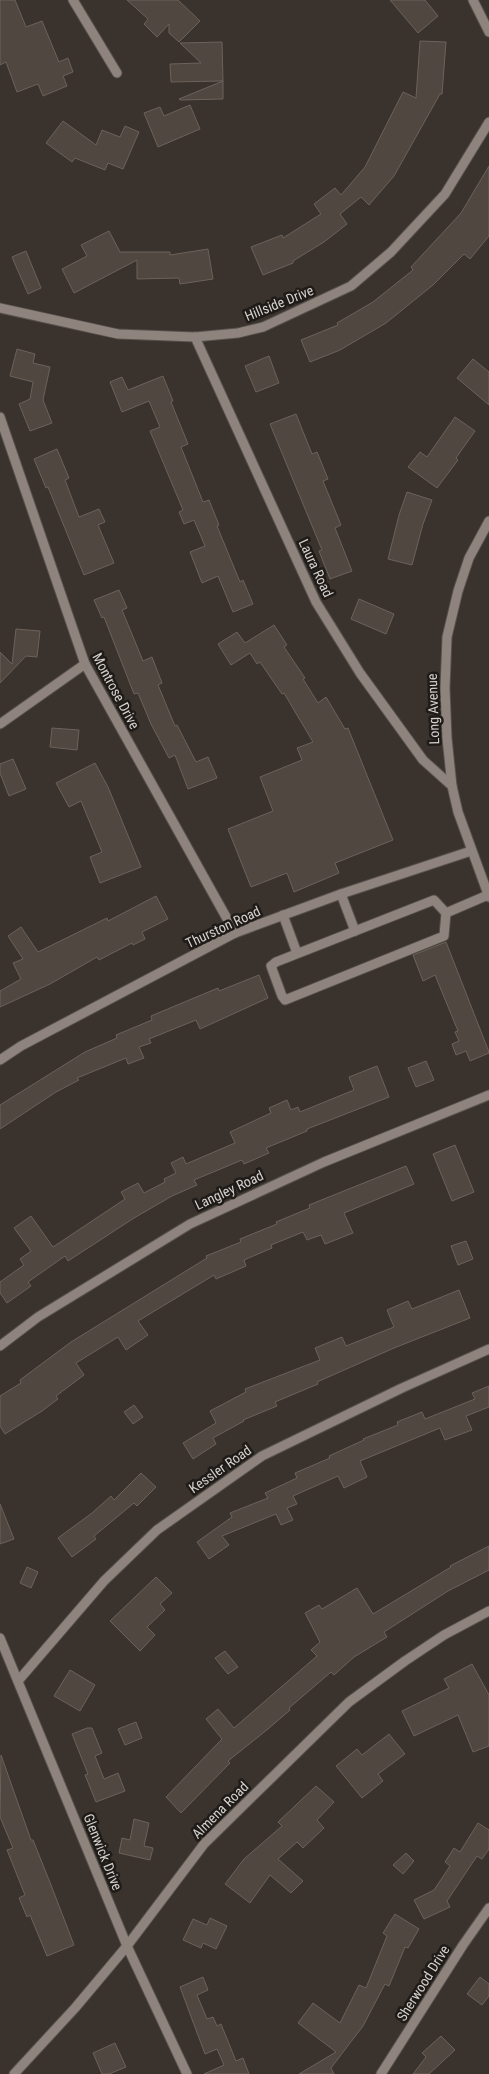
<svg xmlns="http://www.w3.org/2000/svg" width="489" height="2074" font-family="'Roboto Condensed',sans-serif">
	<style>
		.building { fill: #504741; stroke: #6b625b }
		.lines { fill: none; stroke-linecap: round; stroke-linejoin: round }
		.minor-casing { stroke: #57514c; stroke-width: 11 }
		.minor { stroke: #8e847d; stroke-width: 9 }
		.labels { text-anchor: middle; stroke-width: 5; stroke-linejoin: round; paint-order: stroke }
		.street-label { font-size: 14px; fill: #d6d1cd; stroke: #1e1b18 }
	</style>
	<rect width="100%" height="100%" fill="#3a322c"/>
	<!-- building -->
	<g class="building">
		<polygon points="0,0 15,0 26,27 42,21 59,62 68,58 73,72 63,76 67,86 43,96 38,84 17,92 6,62 0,65"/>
		<polygon points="127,0 178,0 200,21 179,42 169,33 169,24 157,37 144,24 148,19"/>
		<polygon points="390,0 425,0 438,16 418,33"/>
		<polygon points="420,41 446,42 442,94 440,94 394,176 369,205 361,197 340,214 347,224 324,242 293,261 293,263 263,275 251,247 282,235 283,238 321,214 314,204 335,188 341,195 365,167 403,92 416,98"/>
		<polygon points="222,42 223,81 171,82 170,64 201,63 180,43"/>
		<polygon points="223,81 223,99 180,100 179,99"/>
		<polygon points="190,105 200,129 158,147 144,113 160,107 164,116"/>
		<polygon points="63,121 96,145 102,130 120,137 125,126 139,132 123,169 108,163 105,170 75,158 72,162 46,143"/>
		<polygon points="489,166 489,236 470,259 464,254 433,285 386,323 340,350 310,362 301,340 338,325 337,323 373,302 413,270 411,267 461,213"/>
		<polygon points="109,231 120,252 170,252 170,255 208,249 213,279 180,284 179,278 137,279 137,260 74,293 62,269 87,256 81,245"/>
		<polygon points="26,251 41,288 28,294 12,257"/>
		<polygon points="17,349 35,354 33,363 50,367 43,400 52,423 30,431 19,404 30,399 33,382 10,376"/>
		<polygon points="269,356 279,383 256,392 245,366"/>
		<polygon points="473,359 489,372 489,405 457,378"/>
		<polygon points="163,376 173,401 171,402 188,444 181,447 203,502 209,500 219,525 217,526 240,582 243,580 253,604 233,612 218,576 202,583 190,552 205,546 194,520 184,524 179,512 183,510 150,431 160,427 149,401 122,412 110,382 122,377 128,390"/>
		<polygon points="296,414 312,454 317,452 328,479 323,481 341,525 335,528 352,571 330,579 319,551 322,550 270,424"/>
		<polygon points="455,417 475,431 456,458 458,460 437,488 408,467 420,452 427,457"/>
		<polygon points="57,449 69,478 65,480 79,517 99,509 105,522 98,525 114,563 84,575 48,487 46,488 34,459"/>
		<polygon points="407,492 432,500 423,524 412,565 388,559 399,515"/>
		<polygon points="119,590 127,608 122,610 143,661 152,657 162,683 158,685 175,726 177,725 196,762 208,757 217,778 188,789 175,755 169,758 151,724 138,693 134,694 104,617 102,618 94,600"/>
		<polygon points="359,599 394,614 386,634 351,619"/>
		<polygon points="274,625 287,645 284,647 305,678 303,679 318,703 326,697 345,729 348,728 393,840 335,863 339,873 294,892 287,873 251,887 228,829 273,811 260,777 302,760 297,748 313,742 284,693 282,694 260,662 257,664 250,653 231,665 218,644 237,632 245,643"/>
		<polygon points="16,629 40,631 37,657 26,656 0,683 0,652 12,664"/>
		<polygon points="52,728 79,730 77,750 50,747"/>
		<polygon points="13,759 26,789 9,796 0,773 0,764"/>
		<polygon points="95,763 108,787 141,867 100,883 90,857 102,852 81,801 69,807 56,783"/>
		<polygon points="156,896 168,919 142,932 145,939 133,945 132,943 99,960 97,957 50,984 0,1007 0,991 21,979 13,963 23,959 8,936 21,927 38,952 107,918 108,921"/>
		<polygon points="446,942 489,1052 489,1053 470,1061 466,1051 456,1055 452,1044 459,1041 455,1032 458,1031 435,975 423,981 413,955"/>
		<polygon points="259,975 268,998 200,1029 196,1020 149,1039 151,1043 139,1047 144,1058 128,1064 126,1058 77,1078 79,1080 56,1092 0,1129 0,1105 85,1052 117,1038 116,1035 152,1020 151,1016 218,988 219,991"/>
		<polygon points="426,1061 434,1080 416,1087 408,1068"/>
		<polygon points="377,1066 389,1097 307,1129 307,1131 266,1148 269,1153 244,1164 242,1160 194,1180 197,1185 172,1196 134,1218 68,1261 65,1256 28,1282 31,1286 7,1303 0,1293 0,1282 24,1265 20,1259 31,1251 14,1228 31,1216 53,1247 125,1199 121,1192 138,1183 144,1193 165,1182 164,1179 176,1173 171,1163 183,1157 186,1164 235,1143 230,1132 271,1113 269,1108 287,1100 291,1110 298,1107 300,1112 354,1090 349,1077"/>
		<polygon points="455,1145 474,1192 452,1201 433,1154"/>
		<polygon points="406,1166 414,1184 344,1213 353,1233 325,1244 321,1235 307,1240 303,1232 271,1245 272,1248 244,1260 246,1266 216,1279 214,1275 138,1321 148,1335 126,1350 118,1337 76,1363 84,1375 56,1396 58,1399 42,1411 5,1434 0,1426 0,1396 21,1383 20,1380 71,1342 207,1258 206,1256 241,1242 240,1239 277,1224 276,1222 310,1208 309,1205"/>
		<polygon points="466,1241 473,1259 458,1265 451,1246"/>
		<polygon points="459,1290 470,1318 394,1348 317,1382 318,1384 275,1402 277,1406 243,1420 244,1421 213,1438 216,1444 193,1459 183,1443 216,1423 210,1411 246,1392 245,1389 320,1360 315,1348 342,1337 346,1346 394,1327 387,1310 408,1301 412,1309"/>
		<polygon points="489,1386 489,1407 466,1416 472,1430 445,1440 440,1428 360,1461 367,1477 344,1488 338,1476 293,1496 297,1504 287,1508 293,1520 281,1525 276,1514 222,1536 229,1545 209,1559 197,1542 232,1517 230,1513 268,1498 265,1493 297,1478 295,1473 330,1458 329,1456 364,1440 363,1439 398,1425 397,1422 422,1412 425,1419 475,1399 472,1393"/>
		<polygon points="134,1405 143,1417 133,1424 124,1412"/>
		<polygon points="141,1473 156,1487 137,1506 134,1503 94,1536 96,1539 72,1557 58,1538 92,1513 111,1496 114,1500"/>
		<polygon points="0,1504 14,1539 0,1544"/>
		<polygon points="489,1546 489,1570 448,1591 384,1632 387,1637 354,1657 334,1675 331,1672 289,1708 290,1710 268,1729 228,1761 230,1763 181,1813 166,1797 222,1739 206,1719 218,1709 234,1728 317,1656 311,1650 320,1642 305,1613 319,1605 322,1609 357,1588 373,1614 451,1567 450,1566"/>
		<polygon points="27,1567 38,1572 31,1588 20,1583"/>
		<polygon points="156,1577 172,1593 160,1604 165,1610 147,1627 155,1635 140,1651 110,1621"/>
		<polygon points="225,1651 238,1667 228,1674 215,1658"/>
		<polygon points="472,1664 489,1695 489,1746 473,1752 458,1715 414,1736 402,1711 449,1688 444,1679"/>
		<polygon points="70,1670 95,1685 80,1711 54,1696"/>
		<polygon points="136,1722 142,1738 125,1745 118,1729"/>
		<polygon points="87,1728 92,1728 102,1753 95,1756 104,1779 118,1773 125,1791 96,1802 85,1775 88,1774 72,1734"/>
		<polygon points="389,1734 405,1754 378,1774 383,1781 362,1798 336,1766 357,1749 362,1755"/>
		<polygon points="1,1755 31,1840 33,1840 51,1885 74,1945 47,1956 30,1915 27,1917 19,1898 25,1895 7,1850 13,1848 0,1817"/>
		<polygon points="316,1786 334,1802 317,1820 324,1828 303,1848 297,1842 278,1859 303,1881 291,1893 270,1875 250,1903 225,1884 244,1859 282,1826 278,1822"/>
		<polygon points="134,1819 149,1823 144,1846 153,1848 150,1860 119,1853 122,1838 130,1840"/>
		<polygon points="478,1823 489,1830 489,1849 482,1859 477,1856 447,1901 450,1907 424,1919 414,1900 434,1890 450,1866 445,1862 454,1848 460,1852"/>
		<polygon points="406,1853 414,1861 403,1874 393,1865"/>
		<polygon points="395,1914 419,1929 408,1948 405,1947 389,1986 385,1984 363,2026 331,2068 334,2074 299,2074 336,2052 298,2023 313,2003 340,2023 359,1985 366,1988 387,1936 383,1933"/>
		<polygon points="210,1918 227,1926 216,1949 203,1943 201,1948 183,1940 193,1919 207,1925"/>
		<polygon points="203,1977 208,1990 197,1995 207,2019 213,2017 217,2026 221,2024 236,2061 243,2058 249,2074 204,2074 224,2065 217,2049 205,2054 180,1987"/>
		<polygon points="480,1977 489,1984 489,1996 482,2005 467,1994"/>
		<polygon points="441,2036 455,2050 429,2074 413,2074 426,2057 422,2053"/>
		<polygon points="115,2043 126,2067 109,2074 102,2074 93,2053"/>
	</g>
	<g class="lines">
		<!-- minor casing -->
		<g class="minor-casing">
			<g id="minor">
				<polyline points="73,0 117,73"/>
				<polyline points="473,0 489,32"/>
				<polyline points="0,308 118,334 195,337 238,333 263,327 351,286 391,252 445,194 489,122"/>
				<polyline points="195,337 316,602 360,673 423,760 452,786"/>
				<polyline points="0,417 85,664 235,933"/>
				<polyline points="489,521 469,558 458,591 447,637 445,688 447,738 452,786 458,812 489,897"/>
				<polyline points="0,724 85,664"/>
				<polyline points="341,894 355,931"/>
				<polygon points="434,900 446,913 444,936 285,1000 282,996 271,966 276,962"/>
				<polyline points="446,913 488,895"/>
				<polyline points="283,915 297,953"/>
				<polyline points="0,1060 21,1046 235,933 341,894 471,851"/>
				<polyline points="0,1346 38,1317 190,1224 324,1162 489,1095"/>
				<polyline points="0,1638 127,1946 187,2074"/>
				<polyline points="18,1681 104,1581 157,1530 262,1456 402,1388 489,1349"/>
				<polyline points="14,2074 75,2008 127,1946 204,1844 349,1702 405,1661 444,1635 489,1611"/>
				<polyline points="381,2074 463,1945 489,1908"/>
			</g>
		</g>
		<!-- minor -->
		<use href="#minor" class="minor"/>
	</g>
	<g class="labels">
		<!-- street labels -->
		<g class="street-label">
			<text transform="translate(279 303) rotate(-22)" y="5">Hillside Drive</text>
			<text transform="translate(316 568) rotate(65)" y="5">Laura Road</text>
			<text transform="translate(116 691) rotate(62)" y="5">Montrose Drive</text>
			<text transform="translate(433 709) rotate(-92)" y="5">Long Avenue</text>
			<text transform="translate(223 927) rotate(-25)" y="5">Thurston Road</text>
			<text transform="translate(229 1190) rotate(-25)" y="5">Langley Road</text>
			<text transform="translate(220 1469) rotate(-35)" y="5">Kessler Road</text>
			<text transform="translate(220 1810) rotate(-45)" y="5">Almena Road</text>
			<text transform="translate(103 1852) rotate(68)" y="5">Glenwick Drive</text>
			<text transform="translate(423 1983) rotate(-58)" y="5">Sherwood Drive</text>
		</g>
	</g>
</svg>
